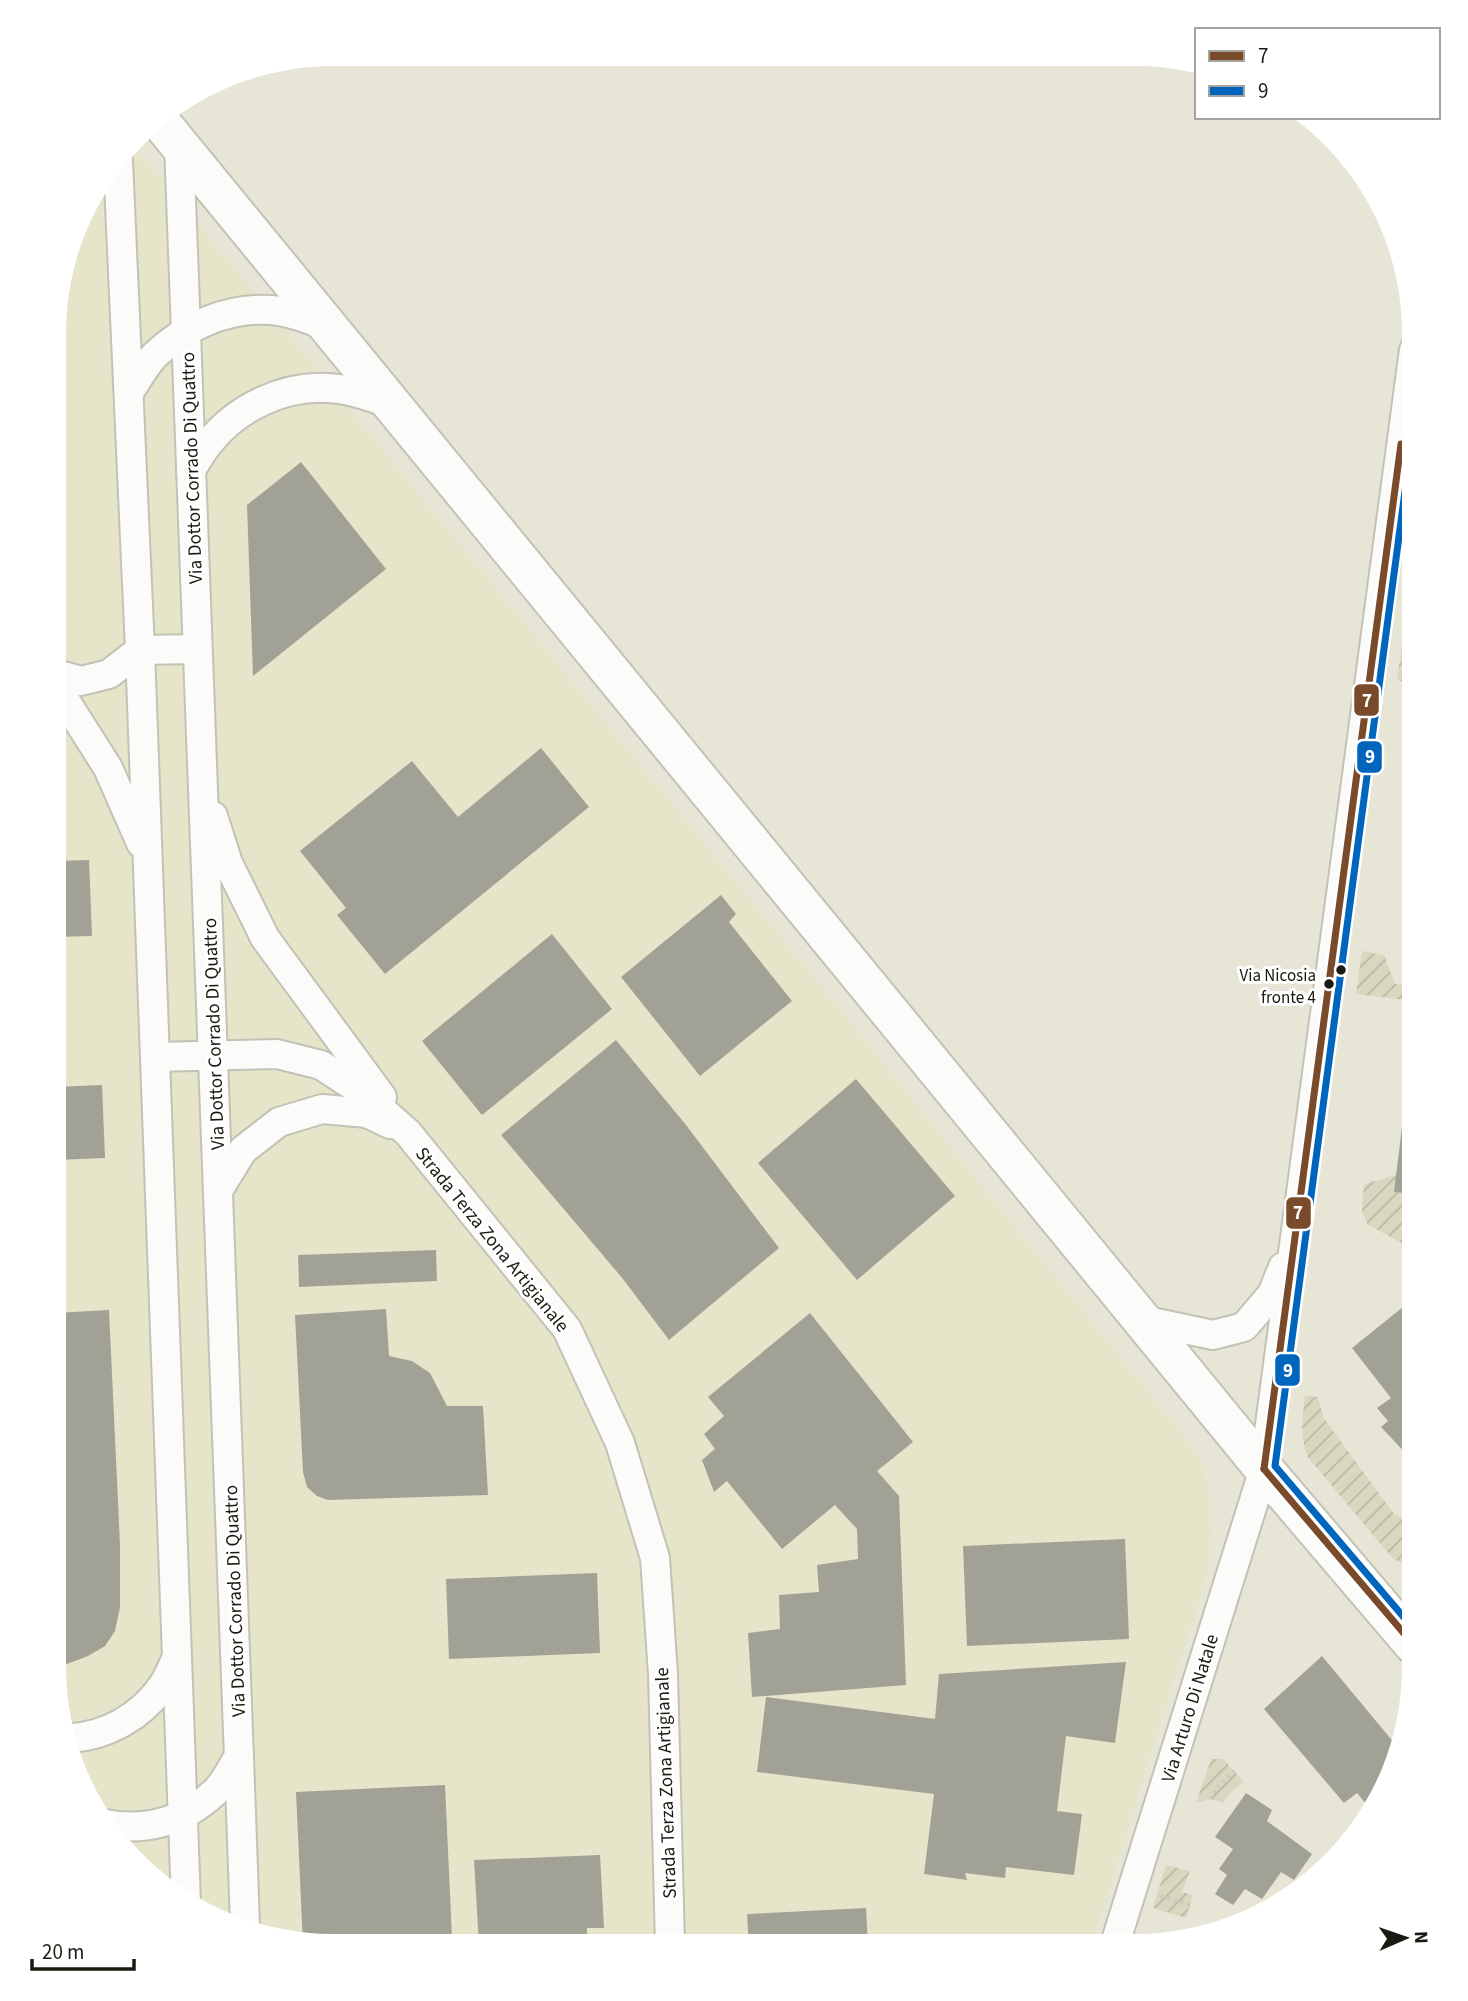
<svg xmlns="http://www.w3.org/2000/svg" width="1468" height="2001" font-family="'Source Sans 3',sans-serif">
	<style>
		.built { fill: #e6e5ca }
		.garden { fill: url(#garden-furrows) }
		.building { fill: #a2a195 }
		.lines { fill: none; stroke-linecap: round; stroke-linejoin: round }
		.street-casing { stroke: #c2c2b6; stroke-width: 32 }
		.secondary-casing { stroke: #c2c2b6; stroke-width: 42 }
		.path { stroke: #c8c8c2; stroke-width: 4.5; stroke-dasharray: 2 5; stroke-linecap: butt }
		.street { stroke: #fbfbf9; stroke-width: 28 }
		.secondary { stroke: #fbfbf9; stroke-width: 38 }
		.bus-1-casing { stroke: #fff; stroke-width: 12 }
		.bus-2-casing { stroke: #fff; stroke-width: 12 }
		.bus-1 { stroke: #7a4b2a; stroke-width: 7 }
		.bus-2 { stroke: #0065bd; stroke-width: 7 }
		.bus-dot { fill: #1b1a10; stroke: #fff; stroke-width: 2.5 }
		.labels { text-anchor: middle; stroke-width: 6; stroke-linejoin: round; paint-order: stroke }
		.bus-label { font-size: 17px; fill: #1b1a10; stroke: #fff; text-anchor: end }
		.street-label { font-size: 19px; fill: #1b1a10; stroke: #fff }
		.line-badge { stroke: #fff; stroke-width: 2.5 }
		.badge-label { font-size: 19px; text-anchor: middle; font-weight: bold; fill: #fff }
	</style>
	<defs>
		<pattern id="garden-furrows" width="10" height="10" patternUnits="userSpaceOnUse" patternTransform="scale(1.75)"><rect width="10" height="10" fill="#d8d7bf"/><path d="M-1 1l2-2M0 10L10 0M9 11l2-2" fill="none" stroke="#b9b8a3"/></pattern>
	</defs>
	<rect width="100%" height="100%" fill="#e7e6d6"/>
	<!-- built -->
	<polygon class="built" points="133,144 835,1003 1200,1456 1208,1489 1211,1527 1210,1557 1204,1584 1091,1947 297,1944 178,1899 124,1852 83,1791 54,1668 57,297 91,194"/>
	<!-- garden -->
	<g class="garden">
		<polygon points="1414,563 1414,689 1397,679"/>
		<polygon points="1362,951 1384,955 1395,984 1413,987 1413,1001 1356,994"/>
		<polygon points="1397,1175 1394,1192 1413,1194 1413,1249 1368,1225 1362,1212 1364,1184"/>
		<path d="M1305 1396 1318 1397 1323 1417 1394 1514 1413 1524V1567L1393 1559 1307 1456C1300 1432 1302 1421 1305 1396Z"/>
		<polygon points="1211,1759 1223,1759 1244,1782 1231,1792 1223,1803 1211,1799 1196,1803"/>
		<polygon points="1166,1865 1190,1871 1182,1892 1193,1895 1186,1918 1153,1908"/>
	</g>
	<!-- building -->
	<g class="building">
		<polygon points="301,462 386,569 253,676 247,505"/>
		<polygon points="541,748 589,807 385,974 337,915 346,908 300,851 412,761 458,817"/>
		<polygon points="89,860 92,936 56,937 56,861"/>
		<polygon points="1412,871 1413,871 1413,933 1404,932"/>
		<polygon points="721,895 736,914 729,922 792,1001 700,1076 621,977"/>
		<polygon points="552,934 612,1009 482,1115 422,1041"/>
		<polygon points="616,1040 686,1125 779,1248 669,1340 623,1279 501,1135"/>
		<polygon points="1409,1070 1413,1071 1413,1194 1394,1192"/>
		<polygon points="856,1079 955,1196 857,1280 758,1163"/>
		<polygon points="102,1085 105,1158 55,1160 55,1087"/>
		<polygon points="436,1250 437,1281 299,1287 298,1255"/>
		<polygon points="1403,1307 1413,1319 1413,1369 1412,1370 1413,1372 1413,1461 1381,1427 1388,1421 1377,1408 1391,1398 1352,1348"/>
		<polygon points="386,1309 389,1356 412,1361 430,1373 447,1406 483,1406 488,1495 328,1500 317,1496 307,1487 303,1472 295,1315"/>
		<polygon points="109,1310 120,1545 120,1607 115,1631 105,1646 88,1656 67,1664 54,1664 55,1313"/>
		<polygon points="810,1313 913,1442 877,1471 899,1496 906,1685 752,1697 748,1633 780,1629 779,1595 819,1592 817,1565 858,1559 857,1529 835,1505 782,1549 727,1481 714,1492 702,1460 715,1449 704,1434 724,1416 708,1397"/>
		<polygon points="1125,1539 1129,1639 967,1646 963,1546"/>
		<polygon points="597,1573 600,1653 449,1659 446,1579"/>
		<polygon points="1322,1656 1400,1750 1399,1758 1372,1811 1357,1793 1344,1803 1264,1709"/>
		<polygon points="1126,1662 1115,1743 1066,1736 1057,1811 1082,1814 1074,1875 1006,1867 1005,1878 965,1873 967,1880 924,1874 934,1794 757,1772 766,1697 935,1719 939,1674"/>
		<polygon points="445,1785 452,1938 425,1939 425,1945 318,1944 318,1943 303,1944 296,1792"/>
		<polygon points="1246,1793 1272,1810 1267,1821 1312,1854 1294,1880 1281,1872 1262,1899 1245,1889 1233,1905 1215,1894 1227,1875 1219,1869 1233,1849 1215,1837"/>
		<polygon points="600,1855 604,1928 587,1928 587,1945 479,1945 474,1860"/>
		<polygon points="866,1908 868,1946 749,1946 747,1914"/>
	</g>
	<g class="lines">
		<!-- street casing -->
		<g class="street-casing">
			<g id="street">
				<path d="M179 144C201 737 224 1331 245 1925"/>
				<polyline points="118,161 140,650 186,1903"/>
				<path d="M130 391C137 380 145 366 154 356 185 326 228 307 271 310 291 312 310 319 328 327"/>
				<path d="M191 470C197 461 202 451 209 443 236 408 284 385 328 388 350 389 370 396 390 404"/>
				<polyline points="56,674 81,681 109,674 140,650 197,649"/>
				<polyline points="56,686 108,768 141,843"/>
				<polyline points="213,816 228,863 265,938 382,1097"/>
				<polyline points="155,1057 277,1054 321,1065 358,1089 408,1133 567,1329 620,1443 655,1558 663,1674 670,1945"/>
				<polyline points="219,1189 243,1150 279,1122 322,1109 367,1113 390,1124"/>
				<polyline points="1142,1320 1213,1335 1244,1327 1272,1294 1283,1267"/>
				<path d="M71 1738C106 1736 140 1717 161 1688 167 1680 172 1668 176 1659"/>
				<path d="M105 1824C146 1832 184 1821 215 1792 225 1783 232 1767 239 1756"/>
				<polyline points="1114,1947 1264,1469 1414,350"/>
			</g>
		</g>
		<!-- secondary casing -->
		<g class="secondary-casing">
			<polyline id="secondary" points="158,119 1264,1469 1413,1644"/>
		</g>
		<!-- path -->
		<g class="path">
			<polyline points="1211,1799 1219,1785 1235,1771"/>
			<polyline points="1161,1896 1190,1905"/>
		</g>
		<!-- street -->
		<use href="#street" class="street"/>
		<!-- secondary -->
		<use href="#secondary" class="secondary"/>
		<!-- bus-1 casing -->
		<g class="bus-1-casing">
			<g id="bus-1">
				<polyline points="1264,1469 1401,444"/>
				<polyline points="1264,1469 1413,1644"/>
			</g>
		</g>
		<!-- bus-2 casing -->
		<g class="bus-2-casing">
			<polyline id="bus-2" points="1413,1628 1275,1466 1410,454 1414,454"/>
		</g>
		<!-- bus-1 -->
		<use href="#bus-1" class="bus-1"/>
		<!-- bus-2 -->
		<use href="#bus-2" class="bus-2"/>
	</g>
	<!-- markers -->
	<g class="bus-dot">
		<circle cx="1341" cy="970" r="6"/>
		<circle cx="1329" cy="984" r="6"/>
	</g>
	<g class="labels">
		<!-- bus labels -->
		<g class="bus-label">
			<text x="1316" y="981">Via Nicosia<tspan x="1316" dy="22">fronte 4</tspan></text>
		</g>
		<!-- street labels -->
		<g class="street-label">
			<text transform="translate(191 468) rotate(-92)" y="7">Via Dottor Corrado Di Quattro</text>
			<text transform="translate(213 1034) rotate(-92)" y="7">Via Dottor Corrado Di Quattro</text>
			<text transform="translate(493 1239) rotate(51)" y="7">Strada Terza Zona Artigianale</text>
			<text transform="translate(234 1601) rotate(-92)" y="7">Via Dottor Corrado Di Quattro</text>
			<text transform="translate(1189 1708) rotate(-73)" y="7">Via Arturo Di Natale</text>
			<text transform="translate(665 1783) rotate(-92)" y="7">Strada Terza Zona Artigianale</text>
		</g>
	</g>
	<!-- crop -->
	<path d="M0 0H1468V2001H0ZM333 66H1135A267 267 0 0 1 1402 333V1667A267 267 0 0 1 1135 1934H333A267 267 0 0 1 66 1667V333A267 267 0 0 1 333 66Z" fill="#fff" fill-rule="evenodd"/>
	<g class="line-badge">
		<rect x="1353" y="683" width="27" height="34" rx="7" fill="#7a4b2a"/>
		<rect x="1356" y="740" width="27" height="34" rx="7" fill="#0065bd"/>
		<rect x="1285" y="1196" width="27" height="34" rx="7" fill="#7a4b2a"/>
		<rect x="1274" y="1353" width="27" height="34" rx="7" fill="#0065bd"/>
	</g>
	<g class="badge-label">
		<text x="1367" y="707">7</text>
		<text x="1370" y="763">9</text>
		<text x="1298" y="1219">7</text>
		<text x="1288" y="1377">9</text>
	</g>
	<!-- legend -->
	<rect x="1195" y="28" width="245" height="91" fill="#ffffff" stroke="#a4a39f" stroke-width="2"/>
	<rect x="1209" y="51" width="35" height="10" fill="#7a4b2a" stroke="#a4a39f" stroke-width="2"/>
	<text x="1258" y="63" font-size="21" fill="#1b1a10">7</text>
	<rect x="1209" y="86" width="35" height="10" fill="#0065bd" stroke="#a4a39f" stroke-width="2"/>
	<text x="1258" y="98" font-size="21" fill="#1b1a10">9</text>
	<!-- north arrow -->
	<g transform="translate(1405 1938) rotate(88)" stroke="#ffffff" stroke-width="5" paint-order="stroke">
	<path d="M0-5L12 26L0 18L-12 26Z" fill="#1b1a10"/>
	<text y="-10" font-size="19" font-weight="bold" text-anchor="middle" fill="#1b1a10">N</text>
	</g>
	<!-- scale -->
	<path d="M32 1959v10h102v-10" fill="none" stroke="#1b1a10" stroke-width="3.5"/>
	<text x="42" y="1959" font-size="21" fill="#1b1a10" stroke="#ffffff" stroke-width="5" paint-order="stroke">20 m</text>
</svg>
